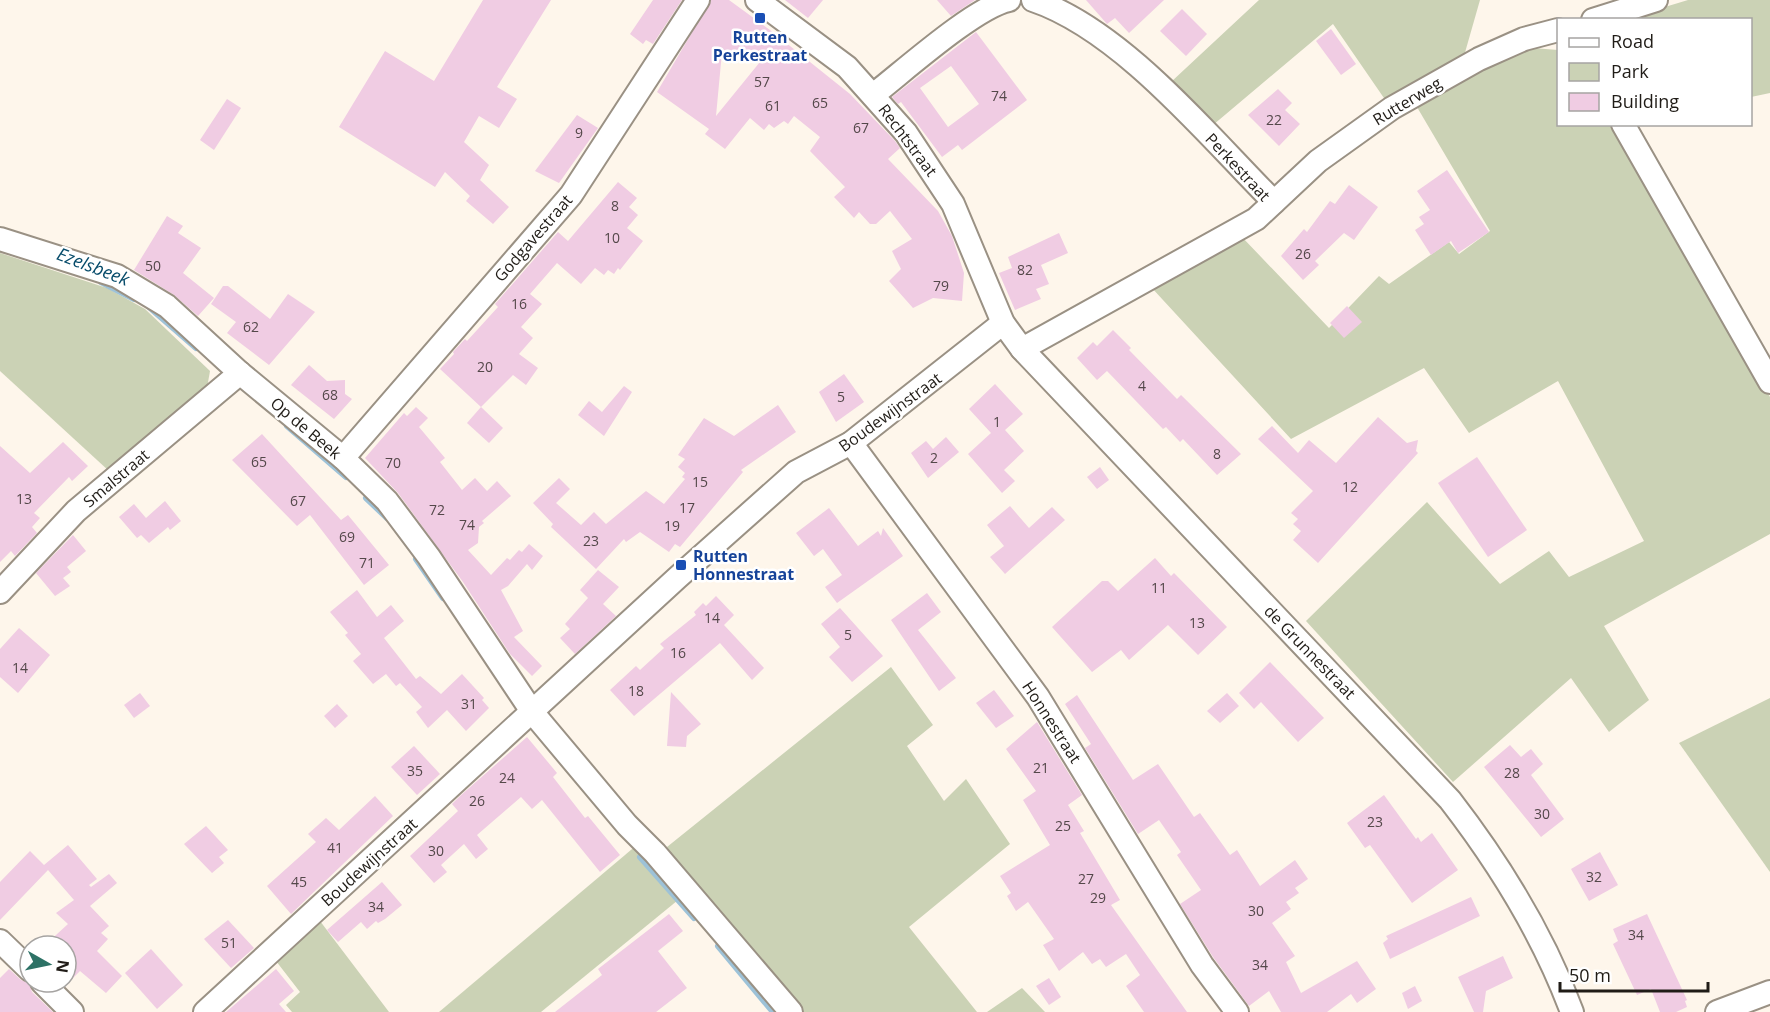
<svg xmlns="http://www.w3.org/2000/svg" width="1770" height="1012" font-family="'Open Sans',sans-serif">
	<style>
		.green { fill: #cbd2b5 }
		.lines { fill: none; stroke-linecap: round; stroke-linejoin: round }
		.stream { stroke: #9dc2d8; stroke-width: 6 }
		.building { fill: #f0cce3; fill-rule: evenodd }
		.minor-casing { stroke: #9a9184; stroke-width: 26 }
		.minor { stroke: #fff; stroke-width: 22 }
		.transit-dot { fill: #1a4fb4; stroke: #fff; stroke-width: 2 }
		.labels { text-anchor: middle; stroke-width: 5; stroke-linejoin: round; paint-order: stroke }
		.number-label { font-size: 14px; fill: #54484a }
		.transit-label { font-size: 16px; font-weight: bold; fill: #164399; stroke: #fff }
		.street-label { font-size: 16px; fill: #201c17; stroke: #fff }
		.water-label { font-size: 18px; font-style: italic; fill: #064b6a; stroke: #fff }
	</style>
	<rect width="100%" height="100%" fill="#fef6eb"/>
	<!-- green -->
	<g class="green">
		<polygon points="1259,0 1480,0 1464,56 1386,101 1333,24 1213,125 1171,82"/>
		<polygon points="1688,0 1770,0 1770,93 1751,97 1750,20 1622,20"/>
		<polygon points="1533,48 1558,50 1558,124 1612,125 1770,397 1770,534 1604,626 1649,700 1609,732 1571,678 1453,782 1306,621 1427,502 1500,584 1549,551 1569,577 1644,541 1558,381 1469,433 1424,368 1291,439 1151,287 1241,236 1329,328 1379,276 1389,284 1449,242 1459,254 1490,231 1414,102 1500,60"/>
		<polygon points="0,253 107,288 145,309 210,371 207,388 109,471 0,371"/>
		<polygon points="891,667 933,725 907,746 944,801 966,779 1010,844 909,927 977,1012 799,1012 662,851"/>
		<polygon points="1770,698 1770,872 1679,743"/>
		<polygon points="638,844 683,896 541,1012 439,1012"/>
		<polygon points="320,921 389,1012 292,1012 286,1005 300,992 276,961"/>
		<polygon points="1022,988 1045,1012 987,1012"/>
	</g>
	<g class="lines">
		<!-- stream -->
		<g class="stream">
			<polyline points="101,282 134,299"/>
			<polyline points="149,307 196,348"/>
			<polyline points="287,426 346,477"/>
			<polyline points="366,498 387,518"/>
			<polyline points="416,559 443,598"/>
			<polyline points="640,857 694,918"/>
			<polyline points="718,946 773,1012"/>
		</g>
	</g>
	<!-- building -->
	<g class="building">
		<polygon points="483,0 551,0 497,87 517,99 499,128 479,116 464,142 489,165 480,180 509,207 493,224 466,201 470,196 445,172 435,187 339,127 385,51 434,81"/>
		<polygon points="653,0 682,0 653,44 646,40 643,44 630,34"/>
		<path d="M711 0H729L770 30 850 94 895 141 900 148 888 159 938 211 952 236 964 273 962 301 933 298 913 308 889 281 901 269 892 251 912 239 890 211 876 224H870L859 212 854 218 834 197 845 187 810 151 820 137 794 116 788 124 784 121 774 128 769 124 764 130 750 118 725 149 705 134 709 129 657 92ZM722 52 764 57 716 116Z"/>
		<polygon points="785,0 823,0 808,18"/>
		<polygon points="937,0 975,0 951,16"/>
		<polygon points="1086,0 1164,0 1129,33 1115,18 1107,24"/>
		<polygon points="1182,9 1207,34 1186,56 1160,31"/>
		<polygon points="1331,29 1356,64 1341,75 1316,41"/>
		<path d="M976 32 1027 100 962 150 958 145 942 157 901 102 898 104 892 97ZM951 66 979 104 948 127 920 88Z"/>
		<polygon points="1278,89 1292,103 1285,110 1300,124 1279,146 1248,115"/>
		<polygon points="227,99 241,108 214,150 200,140"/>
		<polygon points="577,115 598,128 559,183 535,171"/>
		<polygon points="1447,170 1489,232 1458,253 1451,241 1431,255 1415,230 1424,224 1419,217 1430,210 1417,191"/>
		<polygon points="618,182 637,198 629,207 638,215 627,228 643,241 620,270 618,268 614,274 608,270 604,275 595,268 581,284 557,263 530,294 542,304 521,327 533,338 519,354 538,368 526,385 513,375 481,407 440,369 454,354 453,352 465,339 467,341 498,307 495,304 558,232 568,241"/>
		<polygon points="1349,185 1378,207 1354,240 1344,233 1315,261 1319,265 1303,280 1281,256 1304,229 1307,232 1330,201 1335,204"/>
		<polygon points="167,216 183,226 178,233 201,248 183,273 214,298 198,316 174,295 134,270"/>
		<polygon points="1059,233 1068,253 1041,265 1049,284 1036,289 1041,299 1015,310 999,273 1012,268 1008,257"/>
		<polygon points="223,286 228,286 270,319 288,294 315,312 269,365 227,333 236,322 211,304"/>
		<polygon points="1347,306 1362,322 1344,338 1330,323"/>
		<polygon points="1113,330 1131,348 1129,350 1177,399 1181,395 1241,454 1217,475 1183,439 1180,442 1166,427 1163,429 1107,371 1097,380 1077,358 1093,342 1097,346"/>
		<polygon points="309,365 327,381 345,380 345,394 352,399 334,419 291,385"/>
		<polygon points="844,374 864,402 836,422 819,392"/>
		<polygon points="995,384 1023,414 1005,430 1024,451 1004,470 1015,481 1002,493 968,454 991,433 969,409"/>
		<polygon points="624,386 632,392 604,436 578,415 589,401 602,412"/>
		<polygon points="778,405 796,432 741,470 743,472 680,547 675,544 669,552 640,532 626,542 624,539 596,569 551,527 553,524 533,503 559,478 570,489 556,503 581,525 594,512 606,524 646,491 664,504 685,479 682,477 685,473 678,467 685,459 678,455 704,418 734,436"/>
		<polygon points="416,407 428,418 419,427 445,458 440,462 462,490 475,478 487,491 497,481 511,496 482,521 484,523 479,527 478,543 468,550 491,575 507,558 510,560 519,550 522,552 529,544 543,556 532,570 527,564 508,586 501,590 523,631 514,637 542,666 532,676 510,654 463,582 398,493 365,458 404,413 407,416"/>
		<polygon points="481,407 503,428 489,443 467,423"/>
		<polygon points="1378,417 1407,443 1418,440 1416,451 1418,453 1318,563 1293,540 1301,531 1293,524 1298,519 1291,513 1313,491 1258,439 1272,426 1298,453 1309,440 1336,463"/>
		<polygon points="262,434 341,520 348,515 389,565 364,585 310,515 297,526 232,460"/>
		<polygon points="946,437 959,452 928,478 911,453 926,441 933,449"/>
		<polygon points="63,442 88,466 72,481 69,477 34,513 40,518 32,527 37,533 15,556 11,551 0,562 0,446 30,473"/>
		<polygon points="1477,457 1527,530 1488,557 1438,483"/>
		<polygon points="1100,467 1109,480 1097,489 1087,477"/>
		<polygon points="165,501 181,521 170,530 168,527 149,543 141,535 137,538 119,517 134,504 146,518"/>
		<polygon points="1010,506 1029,528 1052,507 1065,520 1005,574 990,557 1004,546 987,525"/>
		<polygon points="829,508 858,546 878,531 881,536 883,528 903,556 837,603 825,587 842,575 823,549 814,556 796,533"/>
		<polygon points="73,535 86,551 67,567 71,572 63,578 70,586 55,596 36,573"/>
		<polygon points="1155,558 1171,576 1174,573 1227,627 1198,655 1168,625 1129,660 1121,650 1092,672 1052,627 1102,581 1108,581 1118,591"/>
		<polygon points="598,570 619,587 603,604 616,616 575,654 560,638 570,629 565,624 588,598 580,590"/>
		<polygon points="357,590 377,617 391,605 404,621 384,638 416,679 420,676 441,694 462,674 484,698 482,700 489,708 466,731 447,710 428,728 416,712 422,707 400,683 396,686 386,674 373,684 353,661 361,654 345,635 348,633 330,612"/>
		<polygon points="927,593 941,612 918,630 956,678 939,691 891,620"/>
		<polygon points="716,596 734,615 724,625 764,668 752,680 720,643 634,716 610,690 636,666 640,670 664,648 660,644 696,615 694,612 703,603 706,606"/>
		<polygon points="840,608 883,656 852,682 829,657 840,647 821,624"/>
		<polygon points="19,628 50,655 18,693 0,677 0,649"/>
		<polygon points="1270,662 1324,718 1298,742 1261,702 1254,709 1239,693"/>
		<polygon points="994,690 1014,716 996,728 976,703"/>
		<polygon points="671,692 701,724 687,736 686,747 667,746"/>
		<polygon points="140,693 150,706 134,718 124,705"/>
		<polygon points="1227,693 1239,706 1220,723 1207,711"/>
		<polygon points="1077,695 1133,780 1158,764 1194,817 1200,813 1230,855 1237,850 1260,886 1295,860 1308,879 1295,888 1299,893 1286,902 1291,909 1272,923 1295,956 1286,962 1301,993 1357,961 1376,989 1357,1003 1351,994 1327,1012 1281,1012 1269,991 1249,1006 1213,957 1180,904 1201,890 1177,855 1181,852 1159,820 1138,834 1085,748 1091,744 1065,704"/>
		<polygon points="337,704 348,716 335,728 324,716"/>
		<polygon points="1037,722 1082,795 1068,805 1084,831 1080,833 1120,900 1111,905 1187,1012 1144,1012 1126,986 1140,975 1126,954 1106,967 1100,959 1092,964 1083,952 1059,971 1043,945 1054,939 1028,902 1016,911 1007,896 1011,893 1000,876 1050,845 1023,800 1036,791 1006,749"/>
		<polygon points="527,737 557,773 553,777 585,818 588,816 620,855 600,872 542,800 532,809 521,797 477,835 488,849 476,859 464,844 441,865 447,872 434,883 410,856 458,811 452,804 460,796"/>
		<polygon points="1510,745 1521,757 1531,749 1543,764 1531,775 1564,819 1541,837 1484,767"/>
		<polygon points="414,746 440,774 417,795 391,767"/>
		<polygon points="1384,795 1416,839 1418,837 1421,842 1432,833 1458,870 1412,903 1370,845 1365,848 1347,823"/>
		<polygon points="375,796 393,816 291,914 267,886 316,842 308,834 326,818 339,830"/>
		<polygon points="206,826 228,850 219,857 224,863 212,873 184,844"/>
		<polygon points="68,845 97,879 89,885 91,887 109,874 117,883 90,906 109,926 101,933 108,939 97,951 122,976 106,993 80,971 65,986 61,982 66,982 66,946 44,946 68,924 56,913 74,900 48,870 0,920 0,882 30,851 44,865"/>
		<polygon points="1600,852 1618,885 1589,901 1571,869"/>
		<polygon points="382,882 402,905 385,919 378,923 376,921 367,929 361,922 338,942 327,930"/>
		<polygon points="1471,897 1480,916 1390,959 1383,943 1388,939 1386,936"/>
		<polygon points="669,914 683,931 658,951 687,988 656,1012 555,1012 602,975 598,969"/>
		<polygon points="1647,914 1687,1000 1685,1001 1687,1007 1676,1012 1660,1012 1651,989 1637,995 1613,944 1618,941 1613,929"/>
		<polygon points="228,920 254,948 231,968 204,939"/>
		<polygon points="151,949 183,985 157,1009 125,973"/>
		<polygon points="1503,956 1513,978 1486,991 1483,1012 1474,1012 1458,977"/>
		<polygon points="9,969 21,980 29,983 32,992 53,1012 0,1012 0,978"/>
		<polygon points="276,969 294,991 279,1004 286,1012 226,1012"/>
		<polygon points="1049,978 1061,997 1049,1005 1036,986"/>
		<polygon points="1415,986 1422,1001 1408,1009 1402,993"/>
	</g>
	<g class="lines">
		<!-- minor casing -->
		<g class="minor-casing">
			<g id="minor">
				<path d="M757 0 847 67 906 133 953 204 1003 323 1022 349 1450 800C1501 866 1543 934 1572 1012"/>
				<path d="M1033 0C1122 30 1208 136 1274 202"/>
				<polyline points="1593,20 1656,0"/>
				<path d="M873 95C904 71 975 7 1009 0"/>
				<polyline points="1623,124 1770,382"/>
				<polyline points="0,239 117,276 167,306 240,373 343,458 387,501 429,557 533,713 627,825 655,853 791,1012"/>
				<polyline points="1022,349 1256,219 1318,161 1392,108 1479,59 1524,39 1558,30"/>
				<polyline points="851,443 1038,697 1202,965 1237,1012"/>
				<polyline points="343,458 571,195 698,0"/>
				<polyline points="0,592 76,511 240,373"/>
				<polyline points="0,941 30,970"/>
				<polyline points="42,982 72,1012"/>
				<polyline points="205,1012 677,578 796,472 851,443 1003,323"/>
				<polyline points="1717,1012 1770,992"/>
			</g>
		</g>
		<!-- minor -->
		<use href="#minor" class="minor"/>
	</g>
	<!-- markers -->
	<g class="transit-dot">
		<rect x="754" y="12" width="12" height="12" rx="3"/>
		<rect x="675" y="559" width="12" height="12" rx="3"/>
	</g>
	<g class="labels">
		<!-- number labels -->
		<g class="number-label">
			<text x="762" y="87">57</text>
			<text x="999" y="101">74</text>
			<text x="820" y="108">65</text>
			<text x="773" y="111">61</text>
			<text x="1274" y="125">22</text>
			<text x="861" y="133">67</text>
			<text x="579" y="138">9</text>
			<text x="615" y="211">8</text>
			<text x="612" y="243">10</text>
			<text x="1303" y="259">26</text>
			<text x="153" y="271">50</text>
			<text x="1025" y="275">82</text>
			<text x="941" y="291">79</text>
			<text x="519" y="309">16</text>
			<text x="251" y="332">62</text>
			<text x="485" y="372">20</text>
			<text x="1142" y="391">4</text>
			<text x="330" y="400">68</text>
			<text x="841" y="402">5</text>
			<text x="997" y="427">1</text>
			<text x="1217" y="459">8</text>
			<text x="934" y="463">2</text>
			<text x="259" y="467">65</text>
			<text x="393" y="468">70</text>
			<text x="700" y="487">15</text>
			<text x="1350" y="492">12</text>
			<text x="24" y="504">13</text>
			<text x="298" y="506">67</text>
			<text x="687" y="513">17</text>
			<text x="437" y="515">72</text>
			<text x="467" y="530">74</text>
			<text x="672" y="531">19</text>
			<text x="347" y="542">69</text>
			<text x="591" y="546">23</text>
			<text x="367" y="568">71</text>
			<text x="1159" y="593">11</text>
			<text x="712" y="623">14</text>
			<text x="1197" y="628">13</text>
			<text x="848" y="640">5</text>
			<text x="678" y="658">16</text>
			<text x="20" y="673">14</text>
			<text x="636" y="696">18</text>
			<text x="469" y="709">31</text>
			<text x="1041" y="773">21</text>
			<text x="415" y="776">35</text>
			<text x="1512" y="778">28</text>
			<text x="507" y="783">24</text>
			<text x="477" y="806">26</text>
			<text x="1542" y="819">30</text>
			<text x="1375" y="827">23</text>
			<text x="1063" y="831">25</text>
			<text x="335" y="853">41</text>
			<text x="436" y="856">30</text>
			<text x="1594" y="882">32</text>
			<text x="1086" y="884">27</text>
			<text x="299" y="887">45</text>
			<text x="1098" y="903">29</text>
			<text x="376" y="912">34</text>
			<text x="1256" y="916">30</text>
			<text x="1636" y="940">34</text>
			<text x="229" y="948">51</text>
			<text x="1260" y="970">34</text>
		</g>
		<!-- transit labels -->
		<g class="transit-label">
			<text x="760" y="43">Rutten<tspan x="760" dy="18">Perkestraat</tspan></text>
			<text x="693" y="562" text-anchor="start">Rutten<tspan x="693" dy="18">Honnestraat</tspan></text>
		</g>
		<!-- street labels -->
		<g class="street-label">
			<text transform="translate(1407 101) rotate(-31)" y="6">Rutterweg</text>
			<text transform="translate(908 140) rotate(53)" y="6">Rechtstraat</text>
			<text transform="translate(1238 167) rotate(47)" y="6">Perkestraat</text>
			<text transform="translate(533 238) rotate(-49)" y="6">Godgavestraat</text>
			<text transform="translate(890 412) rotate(-36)" y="6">Boudewijnstraat</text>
			<text transform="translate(306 428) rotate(40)" y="6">Op de Beek</text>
			<text transform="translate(116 478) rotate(-40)" y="6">Smalstraat</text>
			<text transform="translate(1310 652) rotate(46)" y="6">de Grunnestraat</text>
			<text transform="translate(1052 722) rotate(57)" y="6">Honnestraat</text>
			<text transform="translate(369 862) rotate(-42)" y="6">Boudewijnstraat</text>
		</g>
		<!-- water labels -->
		<g class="water-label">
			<text transform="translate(93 267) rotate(21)" y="6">Ezelsbeek</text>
		</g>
	</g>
	<!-- legend -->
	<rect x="1557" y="18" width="195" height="108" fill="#ffffff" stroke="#a6a4a2" stroke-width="1.5"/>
	<rect x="1569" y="38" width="30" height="9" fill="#ffffff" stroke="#a6a4a2" stroke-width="1.5"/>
	<text x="1611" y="48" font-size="18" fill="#201c17">Road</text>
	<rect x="1569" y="63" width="30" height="18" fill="#cbd2b5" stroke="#a6a4a2" stroke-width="1.5"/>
	<text x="1611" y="78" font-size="18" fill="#201c17">Park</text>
	<rect x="1569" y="93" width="30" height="18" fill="#f0cce3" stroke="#a6a4a2" stroke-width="1.5"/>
	<text x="1611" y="108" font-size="18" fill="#201c17">Building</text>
	<!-- north arrow -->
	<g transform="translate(48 964) rotate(99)"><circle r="28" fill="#ffffff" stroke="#a6a4a2" stroke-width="1.5"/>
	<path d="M0-4.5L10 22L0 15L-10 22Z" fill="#2d7266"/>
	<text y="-9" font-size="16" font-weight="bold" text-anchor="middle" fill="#201c17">N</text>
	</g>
	<!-- scale -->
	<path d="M1560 982v9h148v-9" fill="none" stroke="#201c17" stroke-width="3"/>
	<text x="1569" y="982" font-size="18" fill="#201c17" stroke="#ffffff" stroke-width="4.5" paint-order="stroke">50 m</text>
</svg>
